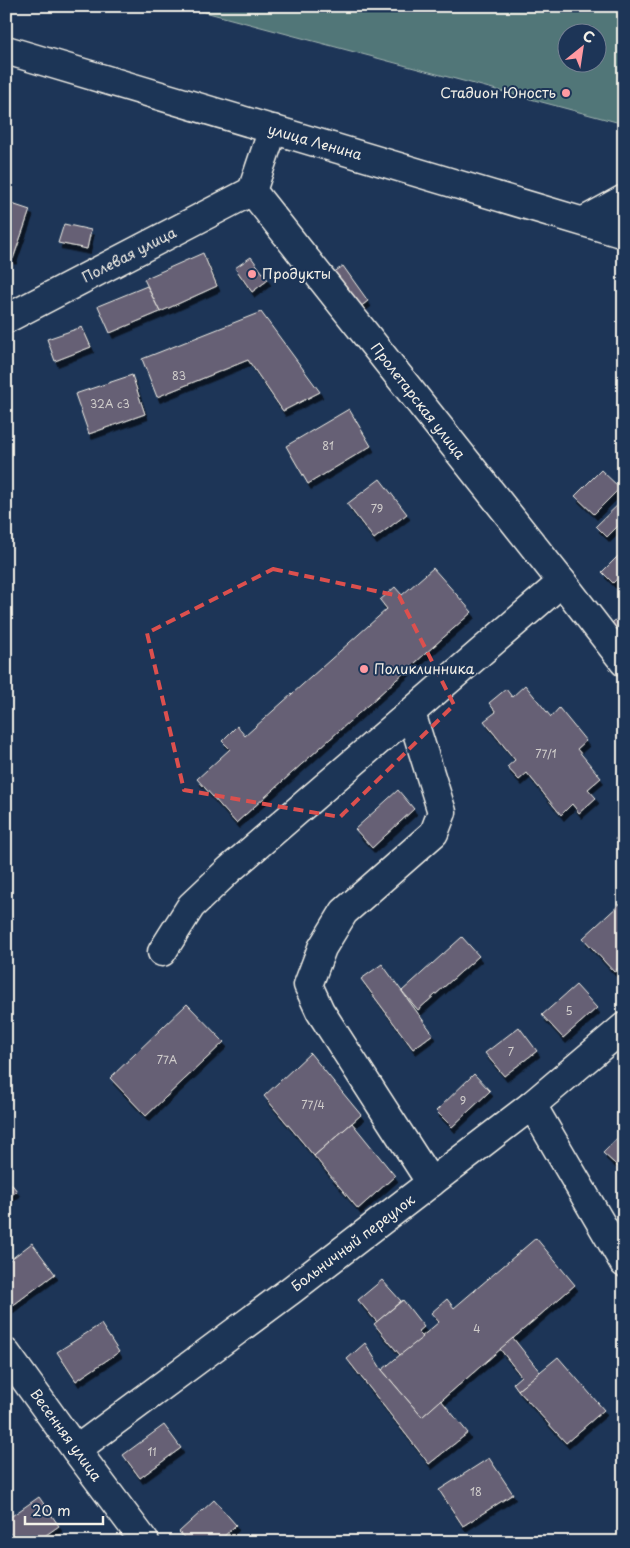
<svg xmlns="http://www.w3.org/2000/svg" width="630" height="1548" font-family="'Playpen Sans',sans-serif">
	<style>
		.park { fill: #517678; stroke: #a2b4b0; fill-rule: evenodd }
		.building { fill: #666175; stroke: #f4f1e8; filter: url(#shadow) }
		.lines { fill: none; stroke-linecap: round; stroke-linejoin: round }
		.minor-casing { stroke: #f4f1e8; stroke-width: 31 }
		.major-casing { stroke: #f4f1e8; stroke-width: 31 }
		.minor { stroke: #1d3557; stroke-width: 28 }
		.major { stroke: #1d3557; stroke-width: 28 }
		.marked { fill: none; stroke: #dc504e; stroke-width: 4; stroke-dasharray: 10 6; stroke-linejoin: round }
		.poi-dot { fill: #ff9aa2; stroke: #1d3557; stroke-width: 2 }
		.labels { text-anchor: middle; stroke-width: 4; stroke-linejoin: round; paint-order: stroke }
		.number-label { font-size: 11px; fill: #d0cdcb }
		.poi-label { font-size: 14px; fill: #f4f1e8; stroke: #1d3557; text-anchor: start }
		.street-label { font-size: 14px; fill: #f4f1e8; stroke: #1d3557 }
	</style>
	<defs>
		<filter id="shadow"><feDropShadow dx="3" dy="5.5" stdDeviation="0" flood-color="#0009"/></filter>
	</defs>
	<rect width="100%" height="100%" fill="#1d3557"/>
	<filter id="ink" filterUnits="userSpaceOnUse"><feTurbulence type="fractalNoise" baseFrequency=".02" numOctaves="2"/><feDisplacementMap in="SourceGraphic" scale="10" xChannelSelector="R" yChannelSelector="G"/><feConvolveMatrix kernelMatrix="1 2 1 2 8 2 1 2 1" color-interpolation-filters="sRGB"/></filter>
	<g filter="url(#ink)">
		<!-- park -->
		<path class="park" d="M196 6H624V124L201 11ZM568 32H598V62H568Z"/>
		<!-- building -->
		<g class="building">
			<polygon points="6,202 30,210 13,259 6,256"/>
			<polygon points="64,224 91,230 87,249 58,243"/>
			<polygon points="203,253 217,286 160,312 144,279"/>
			<polygon points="251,257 268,280 252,292 235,268"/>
			<polygon points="343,266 368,301 356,310 330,275"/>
			<polygon points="147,286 160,312 110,333 98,306"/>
			<polygon points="261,312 320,392 283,411 248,360 157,397 142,359"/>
			<polygon points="82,327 91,347 55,361 47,339"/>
			<polygon points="132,375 145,414 89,434 75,394"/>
			<polygon points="349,409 371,446 308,484 286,446"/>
			<polygon points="601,470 620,488 594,514 575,496"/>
			<polygon points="380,479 407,514 374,539 347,504"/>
			<polygon points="624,499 624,520 607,537 596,526"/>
			<polygon points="624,550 624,572 613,583 602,572"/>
			<polygon points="433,568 472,612 236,823 197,779 230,749 222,741 237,726 245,736 387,609 380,600 395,587 402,595"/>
			<polygon points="624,612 624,635 612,623"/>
			<polygon points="525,685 551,717 559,708 586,741 577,749 601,778 588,789 596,798 579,813 572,804 561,815 527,773 519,780 507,767 515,760 484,721 496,712 489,703 506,689 512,697"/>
			<polygon points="398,790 414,809 372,848 355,829"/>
			<polygon points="624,831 624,850 615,839"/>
			<polygon points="620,904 624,908 624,963 614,972 583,938"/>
			<polygon points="462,937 479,956 418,1010 402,991"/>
			<polygon points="382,964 433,1034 413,1049 361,979"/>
			<polygon points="576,985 597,1008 563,1038 542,1015"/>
			<polygon points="187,1004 224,1042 146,1116 110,1078"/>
			<polygon points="519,1027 537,1051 504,1076 485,1053"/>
			<polygon points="310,1053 361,1115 314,1156 264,1096"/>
			<polygon points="474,1074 490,1091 452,1127 436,1111"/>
			<polygon points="352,1123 395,1176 358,1209 314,1156"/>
			<polygon points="624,1131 624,1172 603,1153"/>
			<polygon points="6,1177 17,1191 6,1199"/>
			<polygon points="536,1238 575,1285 422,1417 382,1370 439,1322 431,1313 447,1299 454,1308"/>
			<polygon points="32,1243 55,1274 8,1309 6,1307 6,1263"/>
			<polygon points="382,1280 401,1301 377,1322 358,1300"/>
			<polygon points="403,1300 424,1327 418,1332 423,1337 400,1355 374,1324"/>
			<polygon points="101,1324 119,1352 76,1381 57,1352"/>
			<polygon points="513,1338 540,1372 518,1390 513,1383 521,1376 500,1349"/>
			<polygon points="365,1343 382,1370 422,1417 441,1400 468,1433 429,1464 347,1359"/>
			<polygon points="558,1357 604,1410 566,1443 518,1390"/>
			<polygon points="164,1425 181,1448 140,1478 123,1455"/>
			<polygon points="489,1458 513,1494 463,1526 439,1490"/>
			<polygon points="39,1497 59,1526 36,1542 16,1542 6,1528 6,1520"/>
			<polygon points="214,1500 236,1525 218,1542 188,1542 179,1532"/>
		</g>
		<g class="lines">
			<!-- minor casing -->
			<g class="minor-casing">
				<g id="minor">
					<polyline points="273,129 252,191 562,582 624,662"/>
					<polyline points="584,221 624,199"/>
					<polyline points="6,319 252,191"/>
					<polyline points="411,713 442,812 434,833 344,912 322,948 308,985 320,1011 431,1183"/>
					<polyline points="162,952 191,906 230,869 562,582"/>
					<polyline points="532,1105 624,1263"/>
					<polyline points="6,1353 76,1450 145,1542"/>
					<polyline points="76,1450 290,1291 532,1105 624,1027"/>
				</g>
			</g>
			<!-- major casing -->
			<g class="major-casing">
				<polyline id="major" points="6,50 624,234"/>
			</g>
			<!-- minor -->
			<use href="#minor" class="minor"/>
			<!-- major -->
			<use href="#major" class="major"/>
		</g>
	</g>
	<!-- marked area -->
	<path class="marked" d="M273 569 399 596 454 705 340 817 184 790 147 633Z"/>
	<!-- markers -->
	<g class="poi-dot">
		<circle cx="566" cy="93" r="5"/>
		<circle cx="252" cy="274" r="5"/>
		<circle cx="364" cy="669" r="5"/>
	</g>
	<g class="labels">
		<!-- number labels -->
		<g class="number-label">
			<text x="179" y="380">83</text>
			<text x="110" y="408">32А с3</text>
			<text x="328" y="450">81</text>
			<text x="377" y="513">79</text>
			<text x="546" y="758">77/1</text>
			<text x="569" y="1015">5</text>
			<text x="511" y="1056">7</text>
			<text x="167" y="1064">77А</text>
			<text x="463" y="1105">9</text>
			<text x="313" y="1109">77/4</text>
			<text x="477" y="1333">4</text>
			<text x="152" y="1456">11</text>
			<text x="476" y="1496">18</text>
		</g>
		<!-- poi labels -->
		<g class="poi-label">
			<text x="556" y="98" text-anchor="end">Стадион Юность</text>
			<text x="262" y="279">Продукты</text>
			<text x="374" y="674">Поликлинника</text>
		</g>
		<!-- street labels -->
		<g class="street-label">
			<text transform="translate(315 142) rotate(16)" y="5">улица Ленина</text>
			<text transform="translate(129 255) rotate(-27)" y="5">Полевая улица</text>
			<text transform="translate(418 401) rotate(52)" y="5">Пролетарская улица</text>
			<text transform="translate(353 1243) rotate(-37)" y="5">Больничный переулок</text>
			<text transform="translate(66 1435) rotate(54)" y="5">Весенняя улица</text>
		</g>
	</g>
	<!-- margin -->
	<rect width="630" height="1548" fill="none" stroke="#1d3557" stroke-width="25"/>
	<rect x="12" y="12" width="605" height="1523" fill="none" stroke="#f4f1e8" stroke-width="2" filter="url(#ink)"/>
	<!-- north arrow -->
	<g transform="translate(582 48) rotate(30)"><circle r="24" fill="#1d3557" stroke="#738091"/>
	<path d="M0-4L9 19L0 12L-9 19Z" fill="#ff9aa2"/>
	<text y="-8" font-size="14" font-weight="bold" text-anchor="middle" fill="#f4f1e8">С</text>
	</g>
	<!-- scale -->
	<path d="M25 1516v8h78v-8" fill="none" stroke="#f4f1e8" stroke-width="2.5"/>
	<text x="32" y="1516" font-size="15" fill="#f4f1e8" stroke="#1d3557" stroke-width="4" paint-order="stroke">20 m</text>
</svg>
